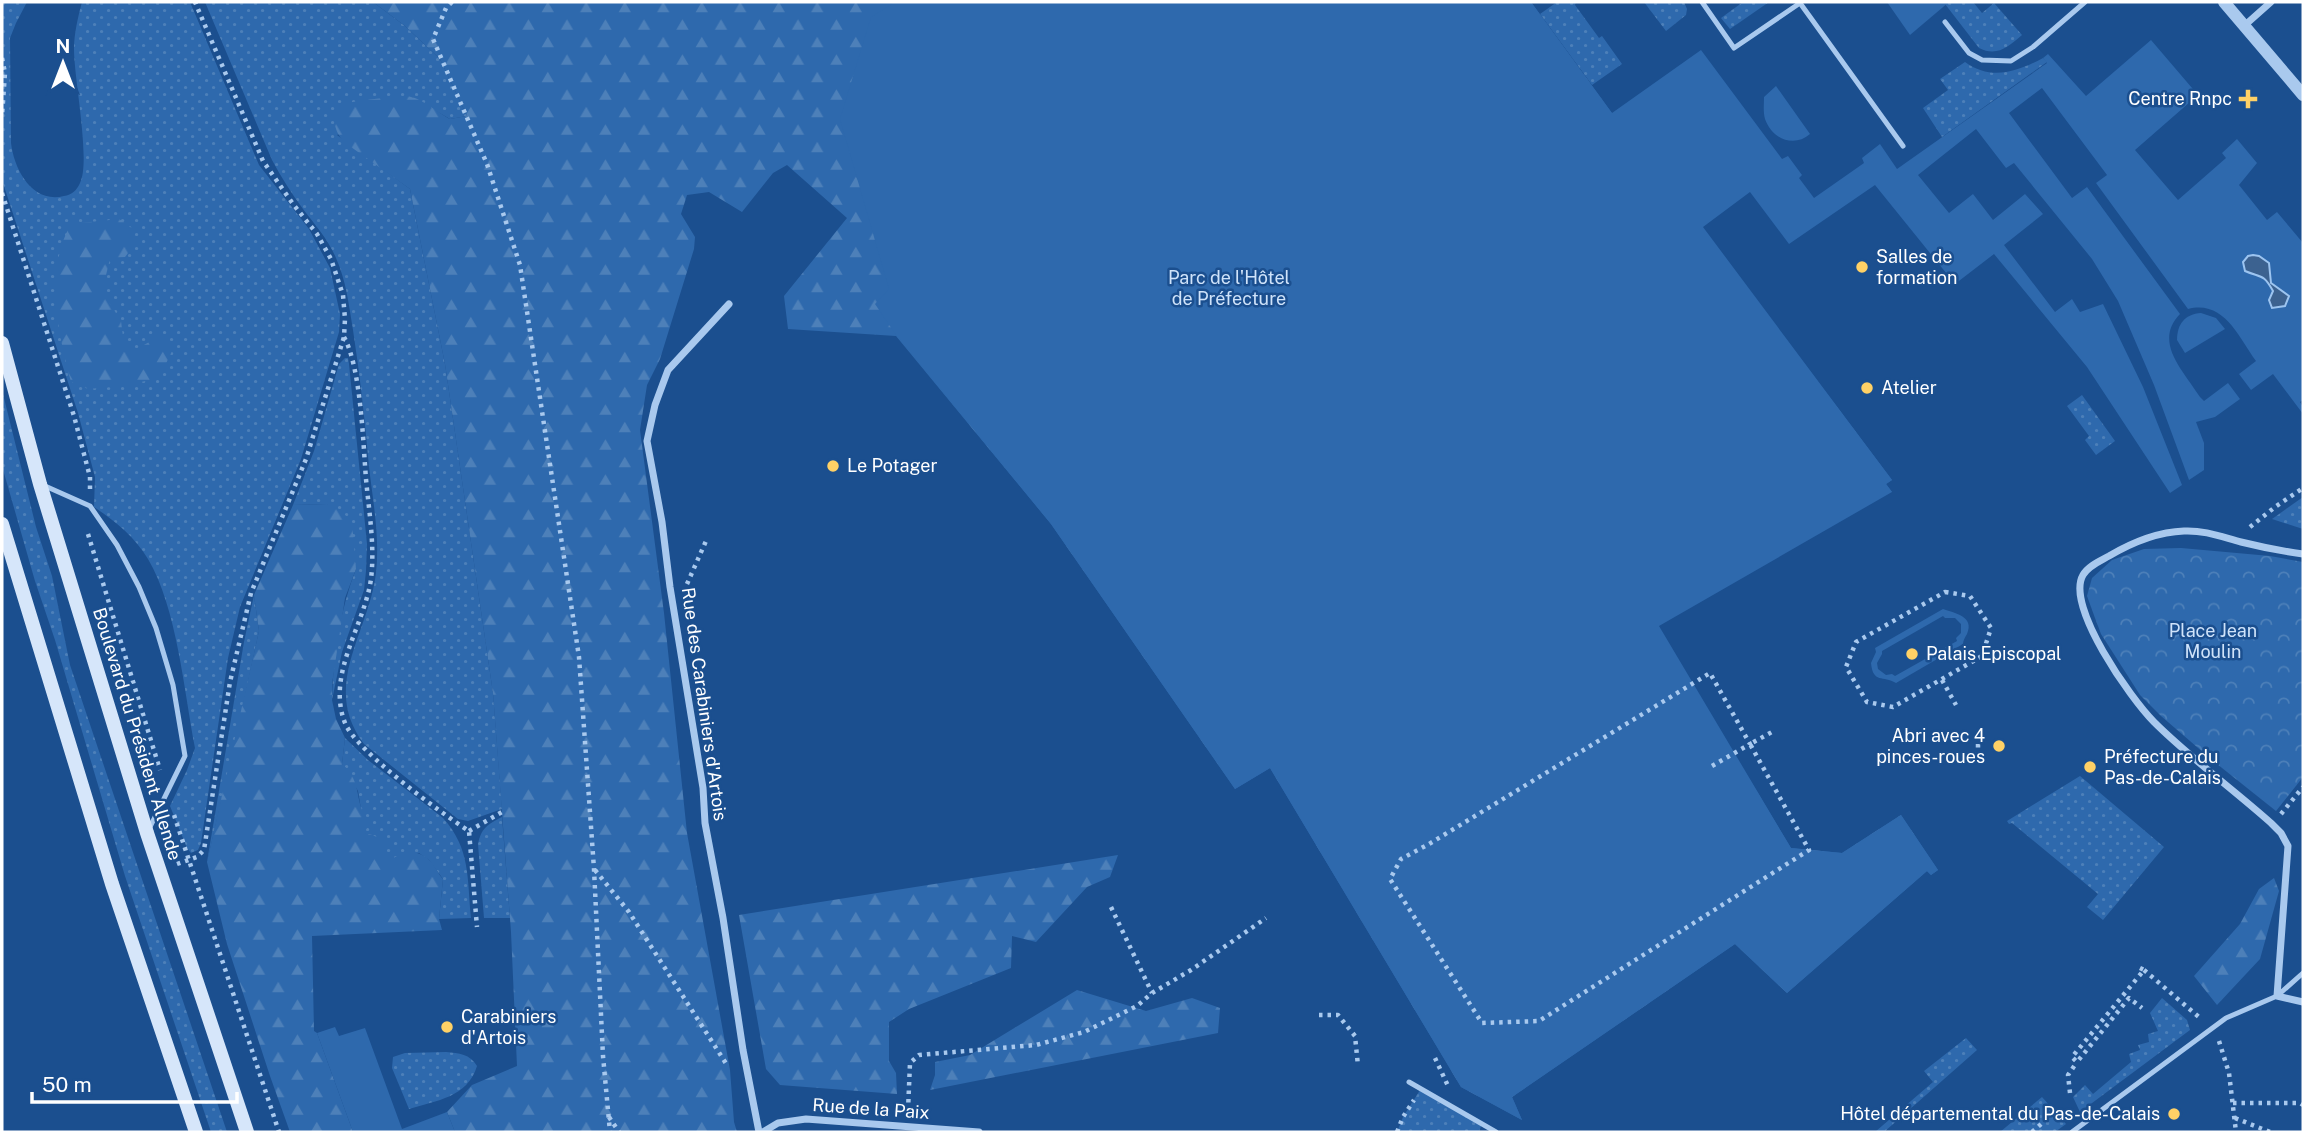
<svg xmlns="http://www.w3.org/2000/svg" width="2305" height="1134" font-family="'Public Sans',sans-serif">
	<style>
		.grass { fill: url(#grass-dots) }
		.forest { fill: url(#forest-firs) }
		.park { fill: url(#park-crowns) }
		.garden { fill: #2e69ad; fill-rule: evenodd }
		.water { fill: #3c6290; stroke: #9cc4f0; stroke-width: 2 }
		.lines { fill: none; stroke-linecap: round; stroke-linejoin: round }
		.path { stroke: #a9c9ee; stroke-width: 4.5; stroke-dasharray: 3.5 5; stroke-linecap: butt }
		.service { stroke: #a9c9ee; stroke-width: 5 }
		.minor { stroke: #a9c9ee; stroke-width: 7 }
		.tertiary { stroke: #a9c9ee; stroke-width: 12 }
		.secondary { stroke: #d6e6fa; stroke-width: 14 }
		.poi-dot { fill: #ffd166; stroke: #1b4f8f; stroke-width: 2.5 }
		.labels { text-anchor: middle; stroke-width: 5; stroke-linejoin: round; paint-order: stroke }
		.poi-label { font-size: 18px; fill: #fff; stroke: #1b4f8f; text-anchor: start }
		.park-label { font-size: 18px; fill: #cfe3fa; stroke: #1b4f8f }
		.street-label { font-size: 18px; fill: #fff; stroke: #1b4f8f }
	</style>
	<defs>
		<pattern id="grass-dots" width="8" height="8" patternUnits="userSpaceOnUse" patternTransform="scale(1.75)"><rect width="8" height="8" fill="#2e69ad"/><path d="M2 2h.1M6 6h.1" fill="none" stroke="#4d80b9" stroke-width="1.8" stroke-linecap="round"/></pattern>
		<pattern id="forest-firs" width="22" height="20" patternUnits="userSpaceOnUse" patternTransform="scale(1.75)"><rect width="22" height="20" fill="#2e69ad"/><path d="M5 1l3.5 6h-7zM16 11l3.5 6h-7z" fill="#4d80b9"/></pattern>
		<pattern id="park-crowns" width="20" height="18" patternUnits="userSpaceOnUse" patternTransform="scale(1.75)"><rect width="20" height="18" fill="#2e69ad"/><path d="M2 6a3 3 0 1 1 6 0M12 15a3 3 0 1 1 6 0" fill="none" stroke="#4d80b9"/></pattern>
	</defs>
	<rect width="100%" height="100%" fill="#1b4f8f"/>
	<!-- grass -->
	<g class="grass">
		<path d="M2 2H27L16 23 10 38 11 143C14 169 32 204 64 196 72 195 77 190 80 183 91 161 74 79 74 49 74 34 78 17 82 2H190L259 165 309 229 330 268 340 314 339 332 301 459 240 607 228 658 201 843 198 850 191 853 187 848 170 806 187 770 195 748C184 691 177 608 148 559 135 537 115 521 94 507L95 477 78 413 2 180Z"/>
		<path d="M205 2H373L405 26 440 59 467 116 450 119 412 97 337 135 410 189 445 364 493 693 502 809 468 821 458 819 364 744C320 686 369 633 376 573 380 538 373 501 369 467 365 421 360 375 353 330 349 306 346 280 336 258 328 239 315 225 303 209 292 194 281 177 272 160Z"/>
		<polygon points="1557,2 1576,2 1575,5 1599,38 1602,36 1622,64 1592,85 1540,14"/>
		<polygon points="1644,2 1684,2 1687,9 1686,15 1666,31"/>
		<polygon points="1743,2 1769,2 1730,29 1721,18"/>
		<path d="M1949 2H1973L1982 13 1994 3 2022 35C2008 47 1997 57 1979 48L1945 4Z"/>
		<path d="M2043 58 2047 62 1942 137 1923 108 1948 90 1940 79 1965 62C1991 81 2017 72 2043 58Z"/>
		<path d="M345 358H348L349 364 367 544 366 571 364 590 342 652 332 700C333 656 340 610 356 569L327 504 293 505 314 451 339 364Z"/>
		<polygon points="2,390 36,527 52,576 70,665 227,1132 211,1132 125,876 55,640 35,581 2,466"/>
		<polygon points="2082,395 2115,441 2096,455 2085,440 2089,436 2067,406"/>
		<polygon points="2303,497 2303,529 2272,519"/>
		<polygon points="254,595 259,631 233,751 207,862 244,642"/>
		<path d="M345 738 368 760 443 818C471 849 467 879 471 918L439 919 443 879 429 860 419 853 387 864 365 833 358 791 342 764Z"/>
		<polygon points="2080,776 2164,847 2103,920 2087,907 2098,894 2012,823 2009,824 2007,821"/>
		<path d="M502 817 510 918H484L478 844C481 828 488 824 502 817Z"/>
		<polygon points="2162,998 2187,1020 2190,1030 2080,1112 2073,1097 2085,1085 2093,1094 2131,1062 2129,1054 2140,1050 2138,1045 2149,1042 2148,1034 2158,1031 2150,1013"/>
		<polygon points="1966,1038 1977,1050 1884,1132 1875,1132 1933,1082 1924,1071"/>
		<path d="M446 1052C459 1053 470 1054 477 1066 467 1098 437 1100 409 1109L392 1068 393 1057 405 1053Z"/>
		<polygon points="1422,1087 1482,1123 1479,1132 1397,1132 1403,1117"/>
		<polygon points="2042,1097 2066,1124 2055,1132 2000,1132"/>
	</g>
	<!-- forest -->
	<g class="forest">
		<path d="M373 2H1531L1697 230 1702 228 1892 480 1886 484 1892 492 1526 468 1698 694 1791 848 1842 853 1901 815 1938 870 1931 875 1927 871 1787 993 1735 944 1512 1097 1522 1120 1461 1087 1270 768 1235 789 1051 524 896 336 788 329 784 296 847 218 787 165 773 173 742 212 709 192 687 195 681 214 695 237 694 249 660 359 647 385 640 430 664 613 687 833 730 1070 734 1122 737 1132H455L447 1112 472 1085 517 1066 511 932 493 693 445 364 410 189 344 142C334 132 329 113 345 104 351 101 405 95 411 97 422 99 440 114 450 119L467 116 440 59 405 26Z"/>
		<path d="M119 219 133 229 134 245 125 257 110 259 102 291 121 321 124 345 135 350 151 341 157 334 166 338 173 349 159 378 123 386 88 389 71 382C58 333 44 271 71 224Z"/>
		<path d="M327 504 342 512 352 522 356 569 345 598 332 684V700L336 719 345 738 342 764C364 783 353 804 369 821L365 833C383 837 389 844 387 863 398 853 416 847 429 860 435 865 438 874 443 879L439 919 442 930 312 936 314 1031 317 1033 353 1132H290L270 1076 227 944 207 862 259 631 254 595 293 505Z"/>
		<polygon points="1118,855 1110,877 1087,887 1036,942 1012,936 1011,968 909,1009 889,1022 889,1061 896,1073 897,1094 780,1085 766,1069 739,915"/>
		<polygon points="2274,878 2279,891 2260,959 2217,1005 2194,976 2240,924 2259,889"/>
		<polygon points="1077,990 1146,1011 1192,998 1220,1008 1218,1033 930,1090 935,1075 935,1062 970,1055"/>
	</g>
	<!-- park -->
	<polygon class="park" points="2181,548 2270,556 2303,562 2303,777 2276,811 2212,760 2161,716 2140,695 2101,634 2095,618 2087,596 2092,578 2112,560 2144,549"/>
	<!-- garden -->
	<g class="garden">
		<path d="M895 2H1531L1612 113 1701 50 1782 159 1788 156 1802 175 1799 178 1814 198 1864 163 1862 158 1880 144 1897 169 2047 63 2043 58 2048 54 2086 96 2151 40 2198 95 2135 150 2178 200 2226 158 2222 153 2237 139 2257 163 2239 185 2267 220 2277 212 2303 243V400L2300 402 2303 407V414L2273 374 2251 390 2239 374 2256 361C2238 336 2224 300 2188 309L2096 183 2107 175 2042 88 2009 113 2072 198 2087 187 2180 314C2153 342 2183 370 2200 397L2204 401 2228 383 2240 399 2215 417 2196 422 2204 443V470L2189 480 2154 385 2118 301 2092 259 2014 163 2006 168 1976 129 1918 175 1949 213 1973 194 1993 220 2025 194 2043 214 2004 245 2055 312 2072 299 2080 312 2103 304 2143 387 2182 485 2170 493 2087 367 1994 254 1955 284 1875 185 1789 244 1750 192 1703 227 1892 480 1886 484 1892 492 1659 626 1791 848 1842 853 1901 815 1938 870 1931 875 1927 871 1787 993 1735 944 1512 1097 1522 1120 1461 1087 1270 768 1235 789 1051 524 896 335 875 304 889 289 840 119 871 17Z"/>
		<polygon points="1887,2 1949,2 1910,35"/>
		<path d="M1776 86 1810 134C1794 148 1772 139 1765 119 1763 112 1764 104 1764 97Z"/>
		<path d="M2201 313 2216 318 2225 329 2185 353 2177 340C2177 324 2185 314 2201 313Z"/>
		<path d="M1943 609C1954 613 1975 616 1967 634 1965 637 1963 641 1963 644L1896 683C1883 675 1873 684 1871 663L1876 652 1875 648ZM1943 616 1945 618H1955L1961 624V633L1956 638 1957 641 1895 676 1892 674 1886 675 1878 669 1877 663 1882 654V651Z"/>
		<polygon points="335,1027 339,1036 365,1028 402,1129 447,1112 455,1132 353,1132 317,1033"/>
	</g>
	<!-- water -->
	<path class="water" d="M2253 255 2259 256 2269 263 2271 283 2289 296 2285 306 2272 308 2269 300 2273 291C2263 273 2261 278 2245 271L2243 262 2248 256Z"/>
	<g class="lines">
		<!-- path -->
		<g class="path">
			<polyline points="452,2 446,8 433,39 487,164 520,265 579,657 594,869 603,1056 610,1132"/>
			<polyline points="2,58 5,73 2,116"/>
			<polyline points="2,193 74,416 90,477 90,490"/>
			<path d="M344 337C361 368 363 442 366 479 369 512 375 546 371 579 364 627 326 674 345 723 356 751 441 813 469 831L477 927"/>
			<polyline points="2250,527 2275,507 2303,488"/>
			<polyline points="88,534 160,770"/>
			<polyline points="687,584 706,541"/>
			<polygon points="1945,592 1970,596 1991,628 1982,656 1893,707 1867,702 1846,667 1856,642"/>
			<polyline points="1942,680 1956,705"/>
			<polyline points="1978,744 1978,755"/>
			<polyline points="1712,766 1750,744 1710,673 1429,844 1401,859 1390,879 1482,1023 1539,1021 1809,850 1750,744 1772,732"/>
			<polyline points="2281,814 2303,787"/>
			<polyline points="174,815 279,1132"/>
			<polyline points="469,831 502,812"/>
			<polyline points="177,864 197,857 204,850 230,682 251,593 306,459 344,337 345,319 343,295 331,259 317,234 293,204 263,161 195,2"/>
			<polyline points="595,870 629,912 727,1065"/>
			<polyline points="1111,907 1152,993"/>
			<polyline points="2140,968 2144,970 2072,1057 2077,1062 2129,998 2142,1008"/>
			<polyline points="2144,970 2200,1018"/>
			<polyline points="1319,1015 1338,1015 1355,1036 1358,1066"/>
			<polyline points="2219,1041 2229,1073 2236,1132"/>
			<polyline points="1435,1058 1448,1086"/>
			<polyline points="2070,1093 2068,1075 2077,1062"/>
			<polyline points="2233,1103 2300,1103 2303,1105"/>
			<polyline points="908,1111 910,1063 919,1055 1036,1045 1084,1032 1137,1006 1152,993 1191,970 1266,918"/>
			<polyline points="609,1117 619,1132"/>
			<polyline points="2235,1118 2270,1132"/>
			<polyline points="1397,1132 1403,1117 1414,1100"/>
			<polyline points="2032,1132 2055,1112"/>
		</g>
		<!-- service -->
		<g class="service">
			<polyline points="1702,2 1734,48 1800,3 1903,146"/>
			<polyline points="1945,22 1969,53 1982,60 2011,61 2033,47 2085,2"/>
			<polyline points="45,486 90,506 117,545 139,587 156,628 173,685 185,756 150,827"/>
			<polyline points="1409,1082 1496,1132"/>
			<polyline points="2072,1132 2226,1018 2277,996 2303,973"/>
		</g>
		<!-- minor -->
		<g class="minor">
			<polyline points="2244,26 2271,2"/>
			<polyline points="729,304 668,370 655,405 647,441 662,522 670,587 703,788 705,823 723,918 743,1050 759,1132"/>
			<path d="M2303 554C2282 551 2261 547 2241 542 2222 537 2204 530 2184 531 2157 532 2131 543 2109 556 2100 561 2088 566 2083 575 2065 606 2131 699 2154 722 2189 757 2234 790 2271 823L2281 833 2288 846 2277 996 2303 1002"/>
			<polyline points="763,1132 778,1123 806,1119 979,1132"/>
		</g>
		<!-- tertiary -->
		<polyline class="tertiary" points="2224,2 2303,95"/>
		<!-- secondary -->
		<g class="secondary">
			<polyline points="2,343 40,484 147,833 247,1132"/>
			<polyline points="2,524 112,884 196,1132"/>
		</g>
	</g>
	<!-- markers -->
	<g class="poi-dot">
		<path d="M2244.5 88.5h7v7h7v7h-7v7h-7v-7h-7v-7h7z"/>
		<circle cx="1862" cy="267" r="7"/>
		<circle cx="1867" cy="388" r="7"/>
		<circle cx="833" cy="466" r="7"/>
		<circle cx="1912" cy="654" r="7"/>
		<circle cx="1999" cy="746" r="7"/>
		<circle cx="2090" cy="767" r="7"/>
		<circle cx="447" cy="1027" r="7"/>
		<circle cx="2174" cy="1114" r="7"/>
	</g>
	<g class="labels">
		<!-- poi labels -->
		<g class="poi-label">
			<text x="2232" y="105" text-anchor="end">Centre Rnpc</text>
			<text x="1876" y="263">Salles de<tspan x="1876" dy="21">formation</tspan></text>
			<text x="1881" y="394">Atelier</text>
			<text x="847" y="472">Le Potager</text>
			<text x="1926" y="660">Palais Episcopal</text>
			<text x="1985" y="742" text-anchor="end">Abri avec 4<tspan x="1985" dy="21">pinces-roues</tspan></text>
			<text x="2104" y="763">Préfecture du<tspan x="2104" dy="21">Pas-de-Calais</tspan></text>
			<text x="461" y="1023">Carabiniers<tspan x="461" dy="21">d'Artois</tspan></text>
			<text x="2160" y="1120" text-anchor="end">Hôtel départemental du Pas-de-Calais</text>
		</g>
		<!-- park labels -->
		<g class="park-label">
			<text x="1229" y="284">Parc de l'Hôtel<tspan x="1229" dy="21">de Préfecture</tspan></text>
			<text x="2213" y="637">Place Jean<tspan x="2213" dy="21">Moulin</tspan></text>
		</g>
		<!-- street labels -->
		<g class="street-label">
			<text transform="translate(704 704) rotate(82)" y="6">Rue des Carabiniers d'Artois</text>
			<text transform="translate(137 734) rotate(73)" y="6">Boulevard du Président Allende</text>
			<text transform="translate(871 1109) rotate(4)" y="6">Rue de la Paix</text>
		</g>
	</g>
	<!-- border -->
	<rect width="2305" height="1134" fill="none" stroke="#ffffff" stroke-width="7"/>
	<!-- north arrow -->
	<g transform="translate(63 63)" stroke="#1b4f8f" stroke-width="5" paint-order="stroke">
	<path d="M0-5L12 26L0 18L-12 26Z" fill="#ffffff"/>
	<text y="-10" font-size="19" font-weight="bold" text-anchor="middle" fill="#ffffff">N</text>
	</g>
	<!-- scale -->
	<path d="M32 1092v10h205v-10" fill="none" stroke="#ffffff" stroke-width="3.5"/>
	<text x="42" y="1092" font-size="21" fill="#ffffff" stroke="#1b4f8f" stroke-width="5" paint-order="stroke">50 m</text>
</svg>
